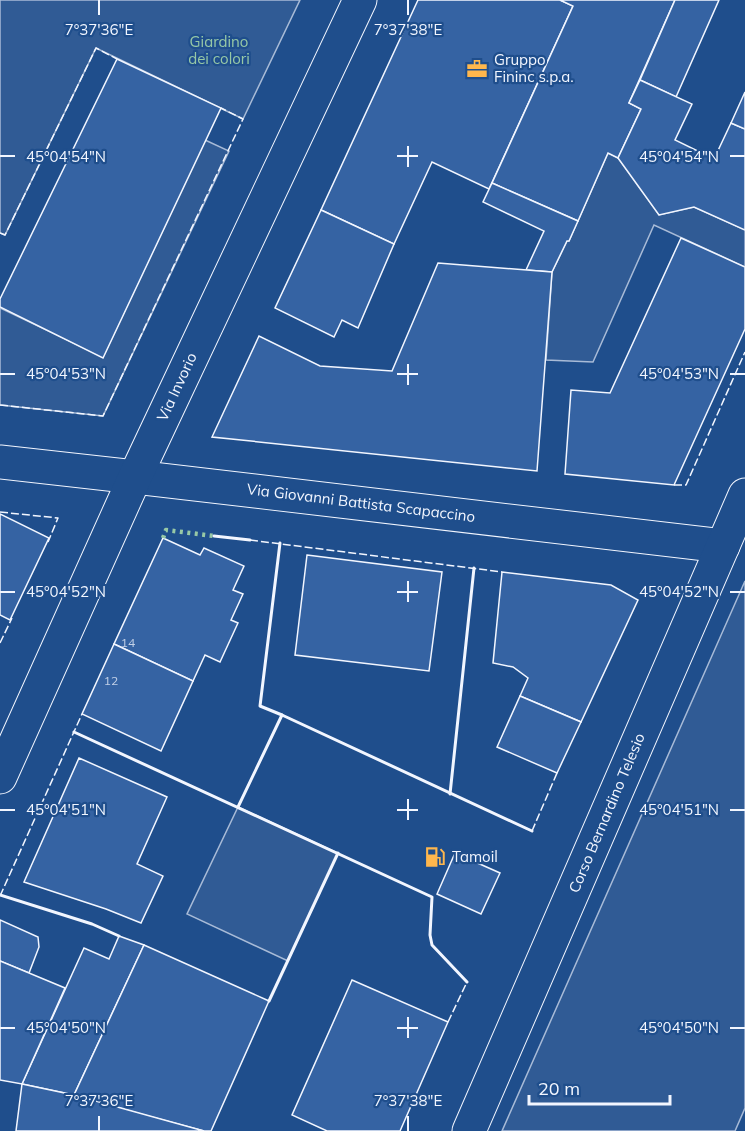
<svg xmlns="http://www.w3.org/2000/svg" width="745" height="1131" font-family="Mulish,sans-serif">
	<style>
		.built { fill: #305b95; stroke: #a8bbd7; stroke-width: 1.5 }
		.building { fill: #3563a3; stroke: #f2f6ff; stroke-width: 1.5 }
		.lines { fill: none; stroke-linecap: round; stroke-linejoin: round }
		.minor-casing { stroke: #f2f6ff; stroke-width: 35 }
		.minor { stroke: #1f4e8c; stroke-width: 33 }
		.hedge { stroke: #97c8a6; stroke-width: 4.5; stroke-dasharray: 3 4.5; stroke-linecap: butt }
		.fence { stroke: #f2f6ff; stroke-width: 1.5; stroke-dasharray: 8 3; stroke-linecap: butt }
		.wall { stroke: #f2f6ff; stroke-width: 3 }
		.ticks { fill: none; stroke: #f2f6ff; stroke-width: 2 }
		.labels { text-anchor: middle; stroke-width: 4.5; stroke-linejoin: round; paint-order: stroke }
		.number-label { font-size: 12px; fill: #c3d1e8 }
		.park-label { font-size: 15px; fill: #97c8a6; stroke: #1f4e8c }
		.poi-label { font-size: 15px; fill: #f2f6ff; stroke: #1f4e8c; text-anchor: start }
		.street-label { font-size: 15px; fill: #f2f6ff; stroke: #1f4e8c }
		.ticks-label { font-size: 15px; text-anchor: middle; fill: #f2f6ff; stroke: #1f4e8c; stroke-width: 4.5; stroke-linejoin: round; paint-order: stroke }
	</style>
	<rect width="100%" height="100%" fill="#1f4e8c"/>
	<!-- built -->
	<g class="built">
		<polygon points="0,0 300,0 243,119 96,48 5,235 0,233"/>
		<polygon points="205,140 229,151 103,416 0,405 0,308 103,357"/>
		<polygon points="608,153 618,158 659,215 694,207 745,230 745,267 654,225 593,362 546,360 552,272 567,241 569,241"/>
		<polygon points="745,581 745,1108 735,1131 502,1131"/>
		<polygon points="238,807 338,853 288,961 187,914"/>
	</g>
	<!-- building -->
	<g class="building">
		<polygon points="418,0 560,0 573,6 489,189 432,162 394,244 321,210"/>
		<polygon points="560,0 675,0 629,103 641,109 618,158 608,153 578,221 492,183 573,6"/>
		<polygon points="675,0 719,0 676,97 640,80"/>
		<polygon points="117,59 221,108 103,358 0,307 0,299"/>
		<polygon points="640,80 692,104 675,140 714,159 731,123 745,129 745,230 694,207 659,215 618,158 641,109 629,103"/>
		<polygon points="745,92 745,129 731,123"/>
		<polygon points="492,183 578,221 569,241 567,241 552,272 526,270 544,231 483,202"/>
		<polygon points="321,210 394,244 358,328 342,320 334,337 275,308"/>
		<polygon points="681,238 745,267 745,329 674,485 565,474 571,390 610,393"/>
		<polygon points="438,263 552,272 537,471 212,437 259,336 320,366 392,371"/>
		<polygon points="0,514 49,538 10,620 0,615"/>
		<polygon points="163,538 200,555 204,548 244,566 233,590 243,594 231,620 238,623 220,662 205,655 193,681 114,644"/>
		<polygon points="307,555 442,572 429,671 295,655"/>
		<polygon points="502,572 611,585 638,600 581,722 520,696 528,678 513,667 493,663"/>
		<polygon points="114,644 193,681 161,751 82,714"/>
		<polygon points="520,696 581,722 557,773 497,747"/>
		<polygon points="79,758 167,797 137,864 163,876 141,923 106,909 24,882"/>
		<polygon points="455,853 500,873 481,914 437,894"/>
		<polygon points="0,920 38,937 39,947 29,973 0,961"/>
		<polygon points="119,936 144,945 74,1095 22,1084 84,948 109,959"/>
		<polygon points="144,945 269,1001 211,1131 204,1131 144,1115 74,1095"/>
		<polygon points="0,961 65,988 22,1084 0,1080"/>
		<polygon points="352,980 448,1022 400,1131 327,1131 292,1115"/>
		<polygon points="22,1084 74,1095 204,1131 16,1131"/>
	</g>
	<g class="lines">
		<!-- minor casing -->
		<g class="minor-casing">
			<g id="minor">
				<polyline points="0,462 135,477 723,546"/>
				<polyline points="0,777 135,477 360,0"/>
				<polyline points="469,1131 745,495"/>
			</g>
		</g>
		<!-- minor -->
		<use href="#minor" class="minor"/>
		<!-- hedge -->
		<polyline class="hedge" points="163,538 166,530 214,536"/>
		<!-- fence -->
		<g class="fence">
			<polyline points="0,233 5,235 96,48 117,59"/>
			<polyline points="0,405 103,416 243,119 221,108"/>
			<polyline points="674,485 686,485 745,352"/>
			<polyline points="0,512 58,518 48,542"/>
			<polyline points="250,540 502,572"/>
			<polyline points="0,643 12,618"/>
			<polyline points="532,831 557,773"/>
			<polyline points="0,896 82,714"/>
			<polyline points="448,1022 467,982"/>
		</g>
		<!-- wall -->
		<g class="wall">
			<polyline points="214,536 250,540"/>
			<polyline points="280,543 260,706 282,715"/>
			<polyline points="74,732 432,897 430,935 432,945 467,982"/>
			<polyline points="450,794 474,568"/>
			<polyline points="238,807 282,715 532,831"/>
			<polyline points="0,895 92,924 119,936"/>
			<polyline points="269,1001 338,853"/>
		</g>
	</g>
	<!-- ticks -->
	<path class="ticks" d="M99 0V15M408 0V15M408 146V167M0 156H15M397 156H418M730 156H745M408 364V385M0 374H15M397 374H418M730 374H745M408 581V602M0 592H15M397 592H418M730 592H745M408 799V820M0 810H15M397 810H418M730 810H745M408 1017V1038M0 1028H15M397 1028H418M730 1028H745M99 1116V1131M408 1116V1131"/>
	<!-- icons -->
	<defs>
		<g id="office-bare" transform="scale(1.62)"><path d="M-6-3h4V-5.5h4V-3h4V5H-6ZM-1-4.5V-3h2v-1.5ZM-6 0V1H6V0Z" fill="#ffb74d" stroke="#1f4e8c" stroke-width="2.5" paint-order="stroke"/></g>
		<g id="fuel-bare" transform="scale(1.62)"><path d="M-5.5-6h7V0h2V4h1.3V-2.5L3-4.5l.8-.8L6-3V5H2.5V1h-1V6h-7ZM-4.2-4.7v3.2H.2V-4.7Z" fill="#ffb74d" stroke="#1f4e8c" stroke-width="2.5" paint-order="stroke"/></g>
	</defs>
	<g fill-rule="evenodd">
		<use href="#office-bare" x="477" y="69"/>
		<use href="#fuel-bare" x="435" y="857"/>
	</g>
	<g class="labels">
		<!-- number labels -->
		<g class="number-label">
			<text x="128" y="647">14</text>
			<text x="111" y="685">12</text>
		</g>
		<!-- park labels -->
		<g class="park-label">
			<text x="219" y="47">Giardino<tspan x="219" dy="17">dei colori</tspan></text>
		</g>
		<!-- poi labels -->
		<g class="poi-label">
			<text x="494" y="65">Gruppo<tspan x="494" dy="17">Fininc s.p.a.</tspan></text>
			<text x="452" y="862">Tamoil</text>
		</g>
		<!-- street labels -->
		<g class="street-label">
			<text transform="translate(177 387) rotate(-65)" y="5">Via Invorio</text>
			<text transform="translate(361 503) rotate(7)" y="5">Via Giovanni Battista Scapaccino</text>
			<text transform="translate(607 813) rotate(-67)" y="5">Corso Bernardino Telesio</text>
		</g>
	</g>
	<g class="ticks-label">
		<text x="99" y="35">7°37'36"E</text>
		<text x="408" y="35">7°37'38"E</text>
		<text x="66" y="162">45°04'54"N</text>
		<text x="679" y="162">45°04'54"N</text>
		<text x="66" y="379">45°04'53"N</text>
		<text x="679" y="379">45°04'53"N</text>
		<text x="66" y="597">45°04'52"N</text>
		<text x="679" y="597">45°04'52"N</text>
		<text x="66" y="815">45°04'51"N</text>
		<text x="679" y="815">45°04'51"N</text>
		<text x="66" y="1033">45°04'50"N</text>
		<text x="679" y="1033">45°04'50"N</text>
		<text x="99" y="1106">7°37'36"E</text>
		<text x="408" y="1106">7°37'38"E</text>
	</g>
	<!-- scale -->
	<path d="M529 1095v9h141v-9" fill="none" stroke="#f2f6ff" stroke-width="3"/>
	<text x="538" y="1095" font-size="18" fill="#f2f6ff" stroke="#1f4e8c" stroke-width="4.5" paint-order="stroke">20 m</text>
</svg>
